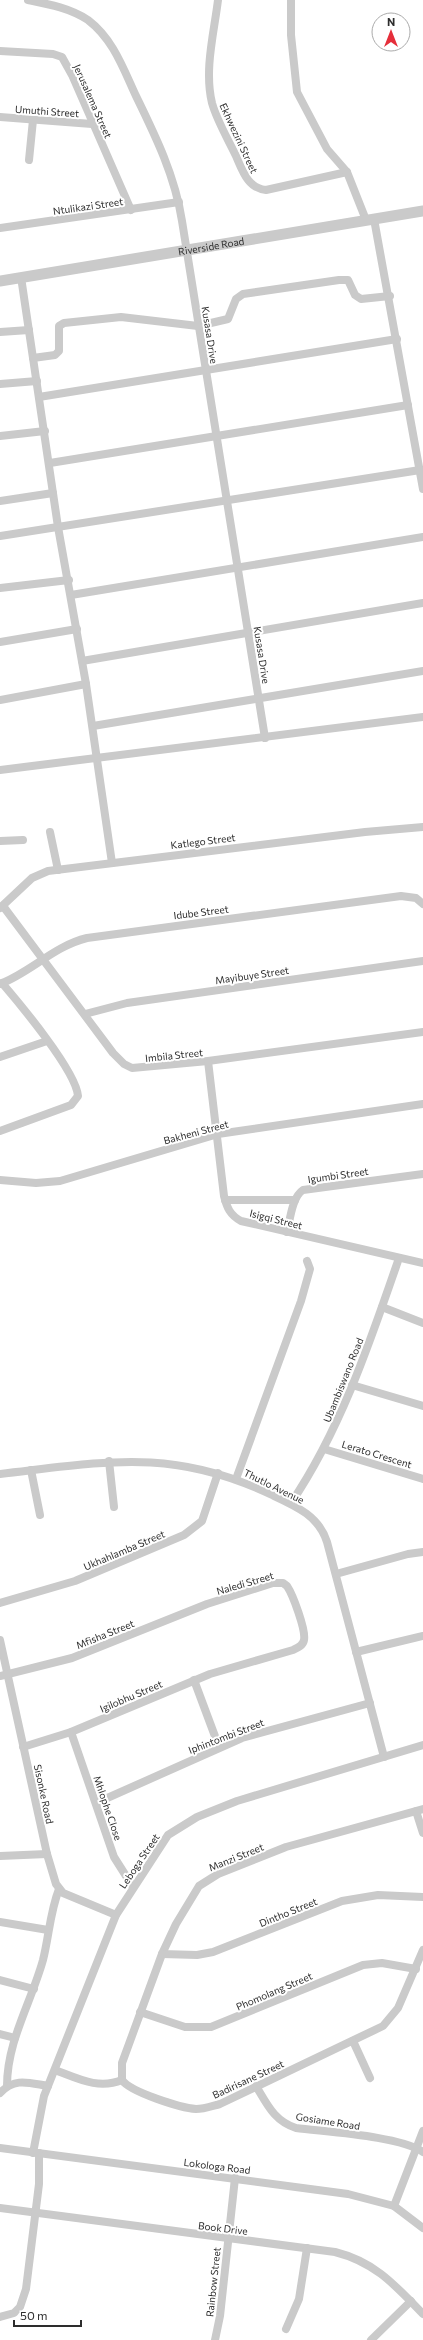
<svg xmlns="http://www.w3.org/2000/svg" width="423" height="2340" font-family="Commissioner,sans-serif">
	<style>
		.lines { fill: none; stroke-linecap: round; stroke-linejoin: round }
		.minor { stroke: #cacaca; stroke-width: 8 }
		.tertiary { stroke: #cacaca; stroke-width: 11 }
		.labels { text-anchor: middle; stroke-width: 4; stroke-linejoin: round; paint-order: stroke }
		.street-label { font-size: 10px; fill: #2d2d2d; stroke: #fff }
	</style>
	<rect width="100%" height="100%" fill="#fff"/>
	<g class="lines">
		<!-- minor -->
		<g class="minor">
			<path d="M28 0C48 4 70 8 88 20 113 39 123 68 136 96 156 137 175 176 182 221L265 738"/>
			<path d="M218 0C214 33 204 70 212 103 217 121 228 139 236 156 243 172 248 188 266 190L347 172"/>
			<polyline points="291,0 291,35 297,92 327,149 347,172 366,220"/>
			<polyline points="0,51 53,54 62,57 72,75 131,210"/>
			<polyline points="0,117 92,124"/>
			<polyline points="29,160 33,120"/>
			<polyline points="374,219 423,489"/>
			<polyline points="0,228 179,202"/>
			<polyline points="21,277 58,527 86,684 112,863"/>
			<polyline points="0,332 29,330"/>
			<polyline points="33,358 55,355 59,351 59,326 64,323 121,317 198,326 228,319 236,299 243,294 339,280 348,280 355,295 361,299 390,296"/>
			<polyline points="0,384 37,381"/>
			<polyline points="39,397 397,339"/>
			<polyline points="0,436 45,431"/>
			<polyline points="50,463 408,405"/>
			<polyline points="0,501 53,493"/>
			<polyline points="0,536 420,470"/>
			<polyline points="0,588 69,580"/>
			<polyline points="71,595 423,537"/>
			<polyline points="0,642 77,629"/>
			<polyline points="82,661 423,603"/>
			<polyline points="0,700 86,684"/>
			<polyline points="93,726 423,671"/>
			<polyline points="0,770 423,717"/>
			<polyline points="50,832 58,870"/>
			<polyline points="0,841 23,840"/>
			<polyline points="3,906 113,1053 124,1064 132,1068 208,1061 423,1032"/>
			<polyline points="0,908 32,878 48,871 365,832 423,827"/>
			<path d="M0 984C31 972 54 946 87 938L401 896 416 898 423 904"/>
			<polyline points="85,1014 127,1003 423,961"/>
			<polyline points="0,1057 47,1041"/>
			<path d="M208 1061 224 1196C227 1208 230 1215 241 1221L423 1263"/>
			<path d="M0 1131 71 1105 78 1096C76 1071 20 1004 2 983"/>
			<polyline points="0,1180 36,1183 60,1181 218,1134 423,1104"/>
			<polyline points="225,1200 295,1200"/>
			<path d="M287 1232C290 1220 292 1197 303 1190L423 1174"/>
			<polyline points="382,1307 423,1323"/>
			<polyline points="352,1385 423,1406"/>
			<polyline points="324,1449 423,1479"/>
			<polyline points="109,1461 114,1507"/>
			<polyline points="31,1470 40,1515"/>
			<path d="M0 1474C105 1462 172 1447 272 1495 296 1506 319 1516 327 1542L384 1757"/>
			<polyline points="236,1479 301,1301 310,1269 307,1261"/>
			<path d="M291 1503C341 1429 370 1342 399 1258"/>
			<polyline points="336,1574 408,1554 423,1552"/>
			<polyline points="0,1603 75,1581 184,1535 202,1521 218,1473"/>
			<polyline points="0,1640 47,1854 56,1884 63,1893 116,1915"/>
			<polyline points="356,1652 423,1636"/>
			<path d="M0 1676 72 1658 207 1604 273 1583H283L287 1586C293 1595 306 1630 304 1640 303 1646 297 1648 293 1650L210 1674 71 1732 23 1747"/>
			<polyline points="194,1680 219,1747"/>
			<polyline points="71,1732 114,1857 133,1887"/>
			<polyline points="96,1803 242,1738 370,1703"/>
			<path d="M423 1809 286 1847 218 1874 199 1886 176 1924 162 1954 122 2063V2080C130 2092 181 2108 196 2109 204 2109 212 2106 220 2104L383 2026 398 2008 423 1950"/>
			<polyline points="416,1811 423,1833"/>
			<polyline points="0,1856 47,1854"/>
			<polyline points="0,1922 48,1930"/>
			<polyline points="162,1954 197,1955 213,1952 342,1901 378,1895 423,1897"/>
			<polyline points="0,1980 34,1989"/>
			<polyline points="140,2012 185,2027 211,2027 363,1965 382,1963 416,1969"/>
			<polyline points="0,2034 15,2038"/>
			<polyline points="353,2041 370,2078"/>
			<path d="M55 2070C77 2078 98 2090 122 2080"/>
			<path d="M7 2086C7 2041 31 2003 43 1960 49 1936 50 1912 59 1889"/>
			<path d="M256 2086C267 2104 274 2121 296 2128 326 2132 400 2136 423 2152"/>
			<path d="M0 2093C15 2077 29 2083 48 2086"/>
			<polyline points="0,2148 348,2194 394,2206 423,2228"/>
			<polyline points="33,2153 44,2096 116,1915 168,1835 197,1817 237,1801 423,1745"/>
			<polyline points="394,2206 423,2131"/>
			<path d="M0 2208 335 2252C375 2262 395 2285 423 2314"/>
			<polyline points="0,2317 14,2313 20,2307 26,2289 39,2184 39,2153"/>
			<polyline points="286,2329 299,2299 307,2248"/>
			<polyline points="215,2340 220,2316 235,2178"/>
			<polyline points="371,2340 411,2301"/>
		</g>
		<!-- tertiary -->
		<path class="tertiary" id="s1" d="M0 281 423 211"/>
	</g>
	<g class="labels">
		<!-- street labels -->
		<g class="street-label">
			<text transform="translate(93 101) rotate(66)" y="4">Jerusalema Street</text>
			<text transform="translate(47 111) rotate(4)" y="4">Umuthi Street</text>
			<text transform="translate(239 138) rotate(65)" y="4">Ekhwezini Street</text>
			<text transform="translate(88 206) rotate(-8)" y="4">Ntulikazi Street</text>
			<text dy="4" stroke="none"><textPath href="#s1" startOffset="214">Riverside Road</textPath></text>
			<text transform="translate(210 335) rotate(81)" y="4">Kusasa Drive</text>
			<text transform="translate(262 655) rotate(81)" y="4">Kusasa Drive</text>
			<text transform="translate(203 841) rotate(-7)" y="4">Katlego Street</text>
			<text transform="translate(201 912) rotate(-7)" y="4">Idube Street</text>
			<text transform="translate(252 975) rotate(-8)" y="4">Mayibuye Street</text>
			<text transform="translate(174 1055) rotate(-6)" y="4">Imbila Street</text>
			<text transform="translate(196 1132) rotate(-15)" y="4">Bakheni Street</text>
			<text transform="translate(338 1175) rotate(-8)" y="4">Igumbi Street</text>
			<text transform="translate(276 1219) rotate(14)" y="4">Isigqi Street</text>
			<text transform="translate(343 1380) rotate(-68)" y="4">Ubambiswano Road</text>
			<text transform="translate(377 1454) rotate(17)" y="4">Lerato Crescent</text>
			<text transform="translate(274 1486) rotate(26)" y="4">Thutlo Avenue</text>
			<text transform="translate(124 1550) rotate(-23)" y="4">Ukhahlamba Street</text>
			<text transform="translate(245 1583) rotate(-16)" y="4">Naledi Street</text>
			<text transform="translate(105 1634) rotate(-22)" y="4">Mfisha Street</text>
			<text transform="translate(131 1696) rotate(-23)" y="4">Igilobhu Street</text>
			<text transform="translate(226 1736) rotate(-21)" y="4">Iphintombi Street</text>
			<text transform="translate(44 1794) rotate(78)" y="4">Sisonke Road</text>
			<text transform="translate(108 1808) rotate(71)" y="4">Mhlophe Close</text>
			<text transform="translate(236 1857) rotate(-22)" y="4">Manzi Street</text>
			<text transform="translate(139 1861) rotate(-56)" y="4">Leboga Street</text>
			<text transform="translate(288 1912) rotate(-22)" y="4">Dintho Street</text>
			<text transform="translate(274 1991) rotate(-23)" y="4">Phomolang Street</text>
			<text transform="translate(248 2079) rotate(-25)" y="4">Badirisane Street</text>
			<text transform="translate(328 2121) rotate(9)" y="4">Gosiame Road</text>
			<text transform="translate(217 2166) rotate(7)" y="4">Lokologa Road</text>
			<text transform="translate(223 2228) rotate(7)" y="4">Book Drive</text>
			<text transform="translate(213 2282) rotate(-84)" y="4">Rainbow Street</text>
		</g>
	</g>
	<!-- north arrow -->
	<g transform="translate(391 32)"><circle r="19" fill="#ffffff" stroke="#ababab"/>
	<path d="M0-3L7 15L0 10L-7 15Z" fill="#e52e3a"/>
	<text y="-6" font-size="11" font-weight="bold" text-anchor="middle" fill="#2d2d2d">N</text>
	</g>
	<!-- scale -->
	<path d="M14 2320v6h67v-6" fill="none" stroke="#2d2d2d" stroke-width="2"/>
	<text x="20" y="2320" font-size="12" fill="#2d2d2d" stroke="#ffffff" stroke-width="3" paint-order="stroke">50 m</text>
</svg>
